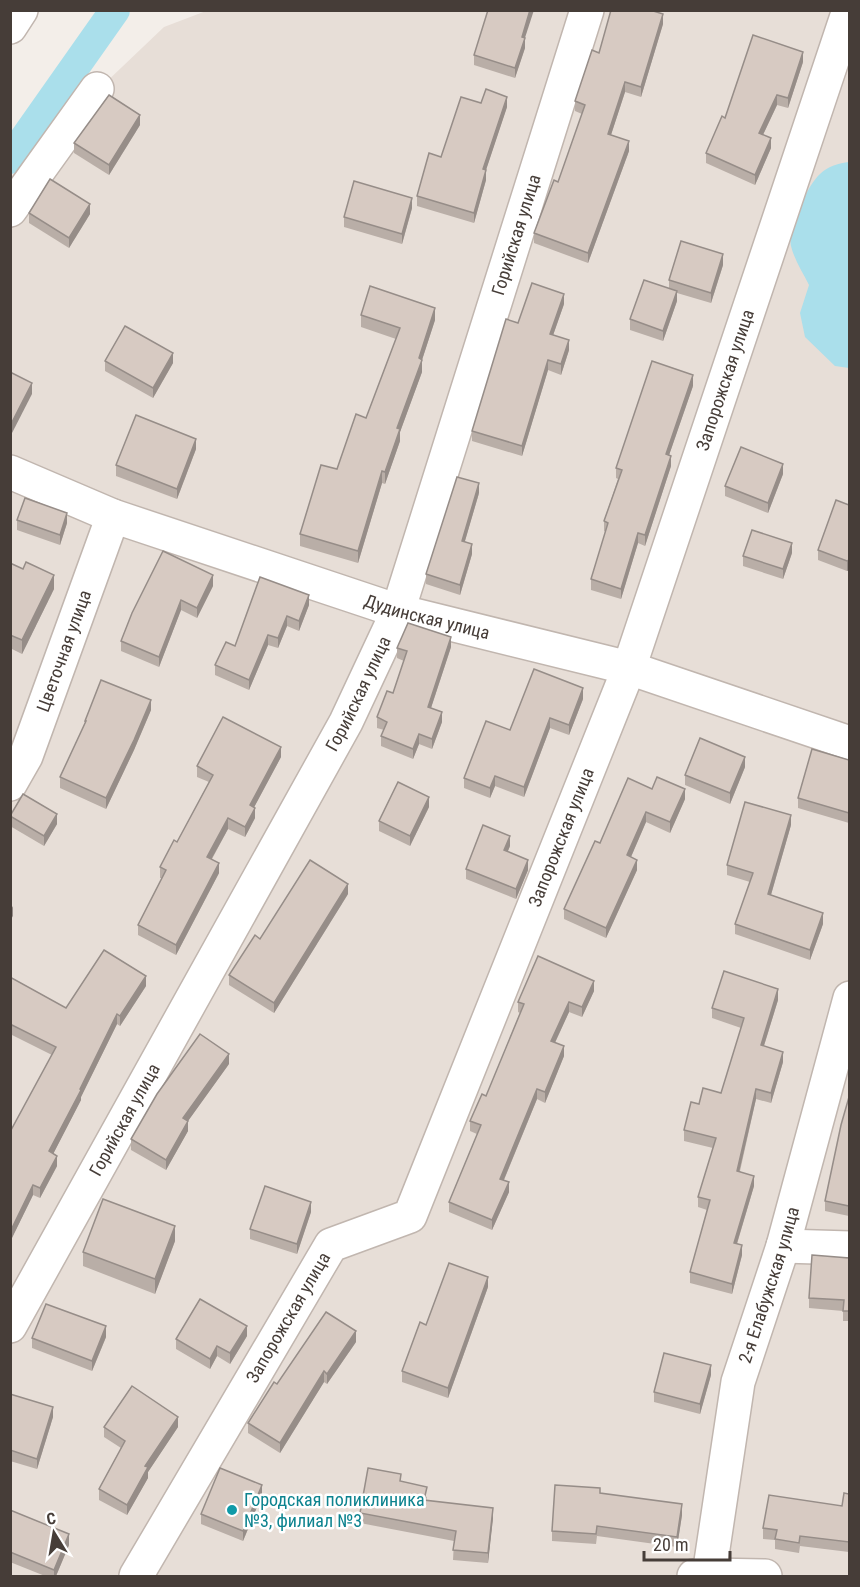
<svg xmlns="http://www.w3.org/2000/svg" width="860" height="1587" font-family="'Roboto Condensed',sans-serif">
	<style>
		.residential { fill: #e7ded7 }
		.water { fill: #aadfeb }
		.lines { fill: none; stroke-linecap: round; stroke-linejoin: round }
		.canal { stroke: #aadfeb; stroke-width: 30 }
		.minor-casing { stroke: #c1b6af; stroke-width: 36 }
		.minor { stroke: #fff; stroke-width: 33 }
		.wall { fill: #b9aea7 }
		.shaded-wall { fill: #968d88 }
		.building { fill: #d7cac2; stroke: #968d88; stroke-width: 1.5 }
		.culture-dot { fill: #0f9aa8; stroke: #fff; stroke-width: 2 }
		.labels { text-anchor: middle; stroke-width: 5; stroke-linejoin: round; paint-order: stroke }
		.street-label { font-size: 18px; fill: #463d38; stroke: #fff }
		.culture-label { font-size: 18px; fill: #0d838f; stroke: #fff; text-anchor: start }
	</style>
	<rect width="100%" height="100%" fill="#f3eee9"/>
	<!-- residential -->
	<polygon class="residential" points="206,11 849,11 849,1576 11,1576 11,205 80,107 164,27"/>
	<!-- water -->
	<path class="water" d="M849 162V368L835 366 805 337 800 313 809 285C803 273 794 259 791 246 787 229 807 186 820 174 828 166 839 163 849 162Z"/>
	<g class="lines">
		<!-- canal -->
		<polyline class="canal" points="10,159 115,10"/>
		<!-- minor casing -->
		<g class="minor-casing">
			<g id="minor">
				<polyline points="10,27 21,10"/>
				<polyline points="10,210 97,89"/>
				<path id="s1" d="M10 472 113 516 398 611 629 668 850 743"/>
				<path id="s2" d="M10 784 26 756 113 516"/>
				<polyline points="783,1246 850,1248"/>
				<path id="s3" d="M10 1326 346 722 398 611 587 10"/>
				<path id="s4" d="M709 1575 738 1382 783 1246 850 998"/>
				<path id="s5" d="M136 1576 331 1245 410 1216 629 668 849 10"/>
				<polyline points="694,1576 709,1575 765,1576"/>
			</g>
		</g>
		<!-- minor -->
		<use href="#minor" class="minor"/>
	</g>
	<!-- wall -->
	<g class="wall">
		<polygon points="653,11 663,24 641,97 625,92 611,135 629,151 588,263 534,243 534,233 558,182 582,114 575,111 575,101 599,53"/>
		<polygon points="525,38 525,48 515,78 474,65 474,55"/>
		<polygon points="803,62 788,108 777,105 763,135 771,148 755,185 706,163 706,153 725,118"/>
		<polygon points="481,103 507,107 486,170 486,180 474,223 417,206 417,196 441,157"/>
		<polygon points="140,125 109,175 74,153 74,143"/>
		<polygon points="412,208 402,244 344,227 344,217"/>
		<polygon points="29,213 90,214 69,248 29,223"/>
		<polygon points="723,265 711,303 677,293 677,301 663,341 630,330 630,319 669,288 669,280"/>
		<polygon points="564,304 553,335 569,350 561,375 548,370 522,456 472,441 472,431 518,323"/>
		<polygon points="361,315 435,320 422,360 422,372 400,432 400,441 385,484 382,483 358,563 300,546 300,534 366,418 396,339 361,327"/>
		<polygon points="105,361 173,363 153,398 105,371"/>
		<polygon points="693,386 669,455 671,466 645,546 638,543 621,599 591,590 591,579 606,532 604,531 604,521 618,479 616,478 616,468"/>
		<polygon points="196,449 177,499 116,476 116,465"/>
		<polygon points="783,474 768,513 725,496 725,486"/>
		<polygon points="479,493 465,541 472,554 460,595 426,584 426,574"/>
		<polygon points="849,505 849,570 847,571 818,560 818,550"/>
		<polygon points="17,520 67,523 60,545 17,530"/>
		<polygon points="792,553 783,579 743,566 743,556"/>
		<polygon points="10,563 54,589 22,654 10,648"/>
		<polygon points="260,577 309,605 299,631 287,626 278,648 268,645 249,690 215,675 215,665 235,646"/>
		<polygon points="213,586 197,618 181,610 159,667 121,651 121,641 132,613"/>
		<polygon points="451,647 431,708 442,722 432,749 419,744 413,759 381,746 381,736 384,730 377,728 377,717 393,693 404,661 397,658 397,648"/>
		<polygon points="583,699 569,735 550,728 524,797 495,786 490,798 464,788 464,778 510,730"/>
		<polygon points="151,710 134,750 106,809 60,788 60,777 85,724 85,721"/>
		<polygon points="281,757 254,807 255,818 245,837 228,829 212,859 219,873 176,955 138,935 138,925 162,878 160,878 160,867 177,842 209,782 197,777 197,766"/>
		<polygon points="849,760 849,823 798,808 798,798"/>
		<polygon points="745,767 730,804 685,785 685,775"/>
		<polygon points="652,789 685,799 670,833 646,822 631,857 637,870 606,938 564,919 564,909 600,843"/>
		<polygon points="429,807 410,846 379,831 379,821"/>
		<polygon points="10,815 57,824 44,846 10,826"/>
		<polygon points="791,825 771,895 823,924 810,960 735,934 735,924 750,882 727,875 727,865"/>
		<polygon points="510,846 508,851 528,870 516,899 466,879 466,869"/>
		<polygon points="348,894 274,1013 229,985 229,975 260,939"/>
		<polygon points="10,977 66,1008 146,986 120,1026 117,1024 81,1097 81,1100 53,1154 57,1166 40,1198 33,1195 10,1242 10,1132 52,1055 12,1035 10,1038"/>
		<polygon points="594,991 582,1017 569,1012 555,1043 564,1056 545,1103 537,1099 504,1180 509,1192 492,1230 449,1212 449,1202 477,1134 470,1131 470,1121 486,1096 520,1013 518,1012 518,1002"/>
		<polygon points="778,1000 764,1046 783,1062 771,1103 756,1099 740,1171 754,1186 737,1244 742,1255 732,1294 690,1283 690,1272 707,1210 698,1207 698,1197 713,1148 684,1141 684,1130 699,1104 721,1093 741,1028 712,1018 712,1008"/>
		<polygon points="229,1064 188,1121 188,1131 166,1170 131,1150 131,1139"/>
		<polygon points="849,1097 849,1216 825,1211 825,1201"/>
		<polygon points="311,1212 297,1254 250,1239 250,1229"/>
		<polygon points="175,1241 155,1294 83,1266 83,1252"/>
		<polygon points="849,1258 849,1321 843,1321 843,1311 809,1308 809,1298"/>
		<polygon points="488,1287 448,1398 402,1382 402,1371"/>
		<polygon points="247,1336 230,1364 217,1356 210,1369 176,1349 176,1339"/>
		<polygon points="106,1337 92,1371 32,1348 32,1338"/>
		<polygon points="356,1342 327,1384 324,1382 280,1453 248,1433 248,1423 277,1384"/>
		<polygon points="711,1375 700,1414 654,1402 654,1392"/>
		<polygon points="10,1394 53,1417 37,1469 10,1461"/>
		<polygon points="104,1427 178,1427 148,1472 148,1478 127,1515 99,1500 99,1489 121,1448 104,1437"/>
		<polygon points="401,1482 427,1497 426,1501 493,1518 488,1563 453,1560 454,1541 360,1523 360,1513"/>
		<polygon points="600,1493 682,1515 677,1547 597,1536 596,1544 552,1541 552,1531"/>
		<polygon points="849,1494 849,1552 800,1546 799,1553 775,1549 775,1540 763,1539 763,1528 842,1506"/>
		<polygon points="262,1495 243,1541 201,1524 201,1514"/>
		<polygon points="10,1510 69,1545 56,1576 45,1576 10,1562"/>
	</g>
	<!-- shaded-wall -->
	<g class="shaded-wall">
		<polygon points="530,10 534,10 522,47 522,37"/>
		<polygon points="663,14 663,24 641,97 641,87"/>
		<polygon points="525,38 525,48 515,78 515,68"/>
		<polygon points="803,52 803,62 788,108 788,98"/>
		<polygon points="625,82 625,92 608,144 608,134"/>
		<polygon points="777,95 777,105 759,143 759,133"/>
		<polygon points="507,97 507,107 483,179 483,169"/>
		<polygon points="140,115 140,125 109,175 109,165"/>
		<polygon points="771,138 771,148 755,185 755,175"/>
		<polygon points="629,141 629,151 588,263 588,253"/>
		<polygon points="486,170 486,180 474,223 474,213"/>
		<polygon points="412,198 412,208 402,244 402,234"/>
		<polygon points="90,204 90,214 69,248 69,238"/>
		<polygon points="723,254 723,265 711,303 711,293"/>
		<polygon points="677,291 677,301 663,341 663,331"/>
		<polygon points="564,294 564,304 550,344 550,334"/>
		<polygon points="435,308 435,320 422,360 422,372 400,432 400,441 385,484 385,472 397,428"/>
		<polygon points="569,340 569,350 561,375 561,364"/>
		<polygon points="173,353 173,363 153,398 153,388"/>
		<polygon points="548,360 548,370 522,456 522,446"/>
		<polygon points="693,375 693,386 666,464 666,454"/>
		<polygon points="32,383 32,394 11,435 11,424"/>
		<polygon points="196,439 196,449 177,499 177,489"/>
		<polygon points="671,456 671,466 645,546 645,535"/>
		<polygon points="783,464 783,474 768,513 768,503"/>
		<polygon points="382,471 382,483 358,563 358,551"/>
		<polygon points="479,483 479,493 462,551 462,541"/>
		<polygon points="67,513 67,523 60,545 60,535"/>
		<polygon points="638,533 638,543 621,599 621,589"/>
		<polygon points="792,543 792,553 783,579 783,569"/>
		<polygon points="472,544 472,554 460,595 460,585"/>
		<polygon points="849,560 849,570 847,571 847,561"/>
		<polygon points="54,575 54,589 22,654 22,640"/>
		<polygon points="213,575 213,586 197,618 197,608"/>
		<polygon points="309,595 309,605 299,631 299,621"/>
		<polygon points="181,600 181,610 159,667 159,657"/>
		<polygon points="287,616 287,626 278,648 278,638"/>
		<polygon points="268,635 268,645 249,690 249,680"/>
		<polygon points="451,637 451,647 428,717 428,707"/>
		<polygon points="583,688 583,699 569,735 569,725"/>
		<polygon points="151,700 151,710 134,750 106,809 106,798"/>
		<polygon points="442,712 442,722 432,749 432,739"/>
		<polygon points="550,718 550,728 524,797 524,787"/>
		<polygon points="419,734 419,744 413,759 413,749"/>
		<polygon points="281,747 281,757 250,815 250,805"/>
		<polygon points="745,757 745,767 730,804 730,793"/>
		<polygon points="495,776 495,786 490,798 490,788"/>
		<polygon points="685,789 685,799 670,833 670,822"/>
		<polygon points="429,797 429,807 410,846 410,836"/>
		<polygon points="255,808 255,818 245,837 245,827"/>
		<polygon points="646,812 646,822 627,866 627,855"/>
		<polygon points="57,814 57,824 44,846 44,836"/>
		<polygon points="791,815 791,825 768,905 768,894"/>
		<polygon points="228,818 228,829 207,867 207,857"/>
		<polygon points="510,836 510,846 504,860 504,850"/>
		<polygon points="528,860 528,870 516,899 516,889"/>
		<polygon points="637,860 637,870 606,938 606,928"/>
		<polygon points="219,863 219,873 176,955 176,945"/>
		<polygon points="348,884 348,894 274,1013 274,1003"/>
		<polygon points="13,906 13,916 10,921 10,911"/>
		<polygon points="823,913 823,924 810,960 810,950"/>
		<polygon points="146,976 146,986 120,1026 120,1016"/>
		<polygon points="594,981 594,991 582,1017 582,1007"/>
		<polygon points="778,989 778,1000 761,1055 761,1045"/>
		<polygon points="569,1002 569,1012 551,1051 551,1041"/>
		<polygon points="117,1014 117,1024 81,1097 81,1100 49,1162 49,1151"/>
		<polygon points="12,1025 12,1035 10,1038 10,1028"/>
		<polygon points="564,1046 564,1056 545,1103 545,1092"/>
		<polygon points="783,1052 783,1062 771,1103 771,1093"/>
		<polygon points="229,1054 229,1064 188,1121 188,1131 166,1170 166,1160 183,1118"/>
		<polygon points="537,1089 537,1099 500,1189 500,1179"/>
		<polygon points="756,1089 756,1099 737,1181 737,1171"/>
		<polygon points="57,1156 57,1166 40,1198 40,1188"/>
		<polygon points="754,1176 754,1186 734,1253 734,1243"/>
		<polygon points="509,1182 509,1192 492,1230 492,1220"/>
		<polygon points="33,1185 33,1195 10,1242 10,1232"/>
		<polygon points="311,1202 311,1212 297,1254 297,1244"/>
		<polygon points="175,1226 175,1241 155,1294 155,1279"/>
		<polygon points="742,1245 742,1255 732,1294 732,1284"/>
		<polygon points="488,1277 488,1287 448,1398 448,1388"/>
		<polygon points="106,1326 106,1337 92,1371 92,1361"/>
		<polygon points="247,1326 247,1336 230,1364 230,1353"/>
		<polygon points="356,1331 356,1342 327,1384 327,1374"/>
		<polygon points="217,1346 217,1356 210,1369 210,1359"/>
		<polygon points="711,1365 711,1375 700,1414 700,1404"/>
		<polygon points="324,1371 324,1382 280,1453 280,1443"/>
		<polygon points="53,1407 53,1417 37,1469 37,1459"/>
		<polygon points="178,1417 178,1427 148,1472 148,1478 127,1515 127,1505 145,1466"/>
		<polygon points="262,1485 262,1495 243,1541 243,1531"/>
		<polygon points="682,1504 682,1515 677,1547 677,1537"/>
		<polygon points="493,1508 493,1518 488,1563 488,1553"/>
		<polygon points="69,1534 69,1545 56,1576 54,1576 54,1570"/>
	</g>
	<!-- building -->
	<g class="building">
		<polygon points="488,10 530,10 522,37 525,38 515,68 474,55"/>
		<polygon points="611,10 650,10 663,14 641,87 625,82 608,134 629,141 588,253 534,233 554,180 558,182 585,105 575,101 592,50 599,53"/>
		<polygon points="753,35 803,52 788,98 777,95 759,133 771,138 755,175 706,153 722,116 725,118"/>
		<polygon points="486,89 507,97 483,169 486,170 474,213 417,196 429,153 441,157 461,97 481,103"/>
		<polygon points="109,95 140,115 109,165 74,143"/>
		<polygon points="50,179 90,204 69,238 29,213"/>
		<polygon points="354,181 412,198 402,234 344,217"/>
		<polygon points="681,241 723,254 711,293 669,280"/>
		<polygon points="644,280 677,291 663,331 630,319"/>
		<polygon points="532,283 564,294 550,334 569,340 561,364 548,360 522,446 472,431 506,319 518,323"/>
		<polygon points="370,286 435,308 419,358 422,360 397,428 400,429 385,472 382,471 358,551 300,534 321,465 337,469 356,414 366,418 400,328 361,315"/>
		<polygon points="125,326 173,353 153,388 105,361"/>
		<polygon points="652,361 693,375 666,454 671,456 645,535 638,533 621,589 591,579 608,523 604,521 622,470 616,468"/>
		<polygon points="10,372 32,383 11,424 10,424"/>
		<polygon points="136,415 196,439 177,489 116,465"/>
		<polygon points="741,447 783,464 768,503 725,486"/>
		<polygon points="457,477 479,483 462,541 472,544 460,585 426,574"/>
		<polygon points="25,498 67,513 60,535 17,520"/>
		<polygon points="836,500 849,505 849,560 847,561 818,550"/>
		<polygon points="752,530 792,543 783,569 743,556"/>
		<polygon points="163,551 213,575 197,608 181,600 159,657 121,641 132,613"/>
		<polygon points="26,562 54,575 22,640 10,635 10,563 23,569"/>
		<polygon points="260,577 309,595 299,621 287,616 278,638 268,635 249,680 215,665 226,642 235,646"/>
		<polygon points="408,623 451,637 428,707 442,712 432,739 419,734 413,749 381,736 387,722 377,717 387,691 393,693 407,651 397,648"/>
		<polygon points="534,669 583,688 569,725 550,718 524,787 495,776 490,788 464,778 486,721 510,730"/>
		<polygon points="101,680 151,700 134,740 106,798 60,777 86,721 85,721"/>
		<polygon points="223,717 281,747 250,805 255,808 245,827 228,818 207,857 219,863 176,945 138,925 166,870 160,867 174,840 177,842 213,775 197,766"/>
		<polygon points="700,738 745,757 730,793 685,775"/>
		<polygon points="812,749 849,760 849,813 798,798"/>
		<polygon points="657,777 685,789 670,822 646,812 627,855 637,860 606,928 564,909 595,841 600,843 628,778 652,789"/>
		<polygon points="398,782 429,797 410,836 379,821"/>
		<polygon points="23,794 57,814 44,836 10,816"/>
		<polygon points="745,802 791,815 768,894 823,913 810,950 735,924 753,873 727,865"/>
		<polygon points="483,825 510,836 504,850 528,860 516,889 466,869"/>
		<polygon points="310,860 348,884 274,1003 229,975 255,935 260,939"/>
		<polygon points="104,950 146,976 120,1016 117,1014 80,1089 81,1090 49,1151 57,1156 40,1188 33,1185 10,1232 10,1132 56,1047 12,1025 10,1028 10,977 66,1008"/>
		<polygon points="538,956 594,981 582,1007 569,1002 551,1041 564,1046 545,1092 537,1089 500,1179 509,1182 492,1220 449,1202 481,1125 470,1121 482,1094 486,1096 524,1004 518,1002"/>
		<polygon points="724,971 778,989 761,1045 783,1052 771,1093 756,1089 737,1171 754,1176 734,1243 742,1245 732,1284 690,1272 710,1200 698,1197 716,1138 684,1130 691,1102 699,1104 703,1088 721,1093 744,1018 712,1008"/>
		<polygon points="200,1034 229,1054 183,1118 188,1121 166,1160 131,1139 157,1094"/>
		<polygon points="849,1097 849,1206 825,1201 841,1125"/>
		<polygon points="265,1186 311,1202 297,1244 250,1229"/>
		<polygon points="103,1199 175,1226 155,1279 83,1252"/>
		<polygon points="812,1255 849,1258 849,1311 843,1311 844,1300 809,1298"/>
		<polygon points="449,1263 488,1277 448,1388 402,1371 420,1322 426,1325"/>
		<polygon points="200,1299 247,1326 230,1353 217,1346 210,1359 176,1339"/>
		<polygon points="46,1304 106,1326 92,1361 32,1338"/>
		<polygon points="326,1312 356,1331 327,1374 324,1371 280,1443 248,1423 274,1382 277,1384"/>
		<polygon points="664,1353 711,1365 700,1404 654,1392"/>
		<polygon points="132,1386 178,1417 145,1466 148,1467 127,1505 99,1489 125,1441 104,1427"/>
		<polygon points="10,1394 53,1407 37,1459 10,1450"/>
		<polygon points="220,1468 262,1485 243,1531 201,1514"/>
		<polygon points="368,1468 401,1474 400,1481 427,1487 424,1500 493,1508 488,1553 453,1550 456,1531 360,1513"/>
		<polygon points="555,1485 600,1488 600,1493 682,1504 677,1537 597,1526 596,1534 552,1531"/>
		<polygon points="844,1493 849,1494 849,1542 800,1536 799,1543 775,1539 777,1530 763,1528 769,1495 842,1506"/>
		<polygon points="10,1510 69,1534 54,1570 10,1552"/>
	</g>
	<!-- markers -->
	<circle class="culture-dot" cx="232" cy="1510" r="6"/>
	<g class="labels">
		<!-- street labels -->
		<g class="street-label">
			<text dy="6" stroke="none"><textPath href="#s3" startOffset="1208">Горийская улица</textPath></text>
			<text dy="6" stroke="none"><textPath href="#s5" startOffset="1362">Запорожская улица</textPath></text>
			<text dy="6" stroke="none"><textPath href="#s1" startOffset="442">Дудинская улица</textPath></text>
			<text dy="6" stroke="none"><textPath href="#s2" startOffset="144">Цветочная улица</textPath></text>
			<text dy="6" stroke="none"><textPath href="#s3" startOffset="722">Горийская улица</textPath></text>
			<text dy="6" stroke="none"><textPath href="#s5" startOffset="876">Запорожская улица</textPath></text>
			<text dy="6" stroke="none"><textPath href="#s3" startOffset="236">Горийская улица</textPath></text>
			<text dy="6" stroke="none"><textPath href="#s4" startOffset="297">2-я Елабужская улица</textPath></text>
			<text dy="6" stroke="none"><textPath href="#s5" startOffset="300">Запорожская улица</textPath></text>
		</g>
		<!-- culture labels -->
		<g class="culture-label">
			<text x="244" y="1506">Городская поликлиника<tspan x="244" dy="21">№3, филиал №3</tspan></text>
		</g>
	</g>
	<!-- border -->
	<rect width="860" height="1587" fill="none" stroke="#463d38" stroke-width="24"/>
	<!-- north arrow -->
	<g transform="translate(54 1533) rotate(349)" stroke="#ffffff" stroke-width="4.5" paint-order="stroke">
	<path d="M0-4.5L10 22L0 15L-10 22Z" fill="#463d38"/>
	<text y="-9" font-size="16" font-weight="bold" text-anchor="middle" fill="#463d38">С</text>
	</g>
	<!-- scale -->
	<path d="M644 1551v9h86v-9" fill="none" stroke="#463d38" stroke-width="3"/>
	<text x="653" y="1551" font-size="18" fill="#463d38" stroke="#ffffff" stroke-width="4.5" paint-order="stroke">20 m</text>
</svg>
